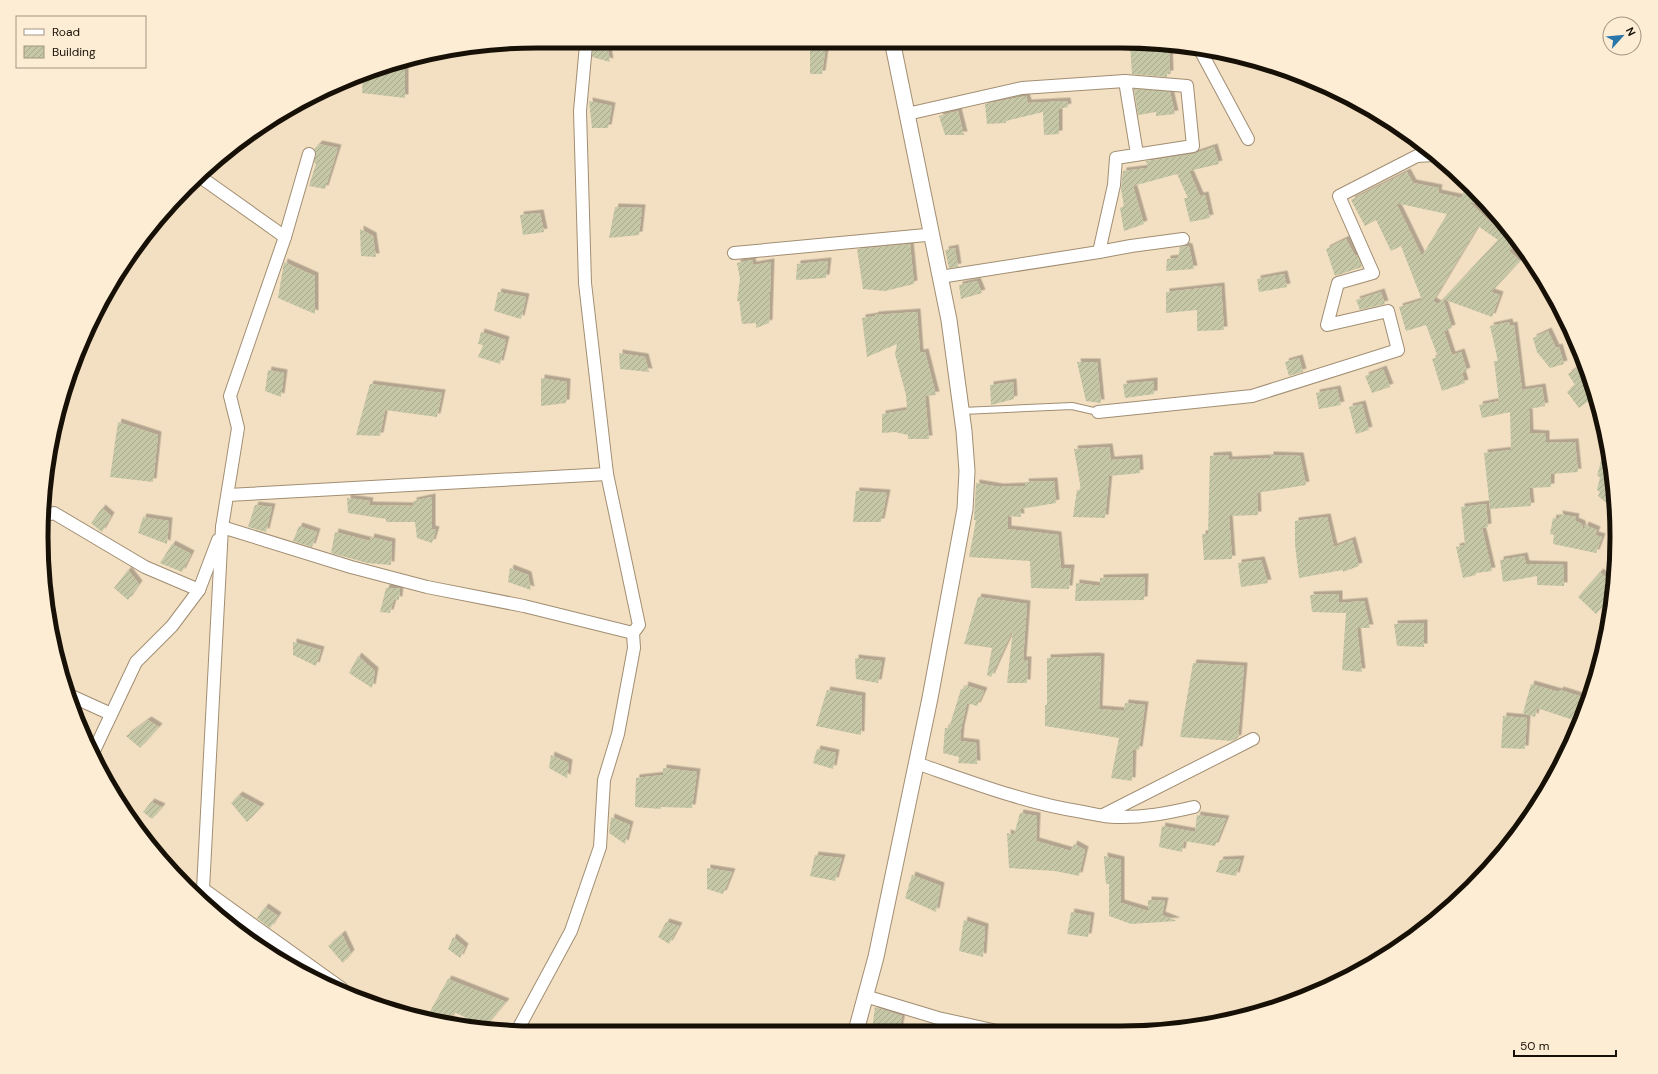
<svg xmlns="http://www.w3.org/2000/svg" width="1658" height="1074" font-family="'DM Sans',sans-serif">
	<style>
		.building { fill: url(#building-hatch); fill-rule: evenodd; filter: url(#shadow) }
		.lines { fill: none; stroke-linecap: round; stroke-linejoin: round }
		.service-casing { stroke: #a18e73; stroke-width: 8 }
		.minor-casing { stroke: #a18e73; stroke-width: 14 }
		.tertiary-casing { stroke: #a18e73; stroke-width: 17 }
		.service { stroke: #fff; stroke-width: 6 }
		.minor { stroke: #fff; stroke-width: 12 }
		.tertiary { stroke: #fff; stroke-width: 15 }
		.rim { fill: none; stroke: #171006; stroke-width: 5 }
	</style>
	<defs>
		<pattern id="building-hatch" width="6" height="6" patternUnits="userSpaceOnUse"><rect width="6" height="6" fill="#c5c7a6"/><path d="M-1 1l2-2M0 6l6-6M5 7l2-2" fill="none" stroke="#a8aa8d"/></pattern>
		<filter id="shadow"><feDropShadow dx="3.5" dy="-3.5" stdDeviation="0" flood-color="#0004"/></filter>
	</defs>
	<rect width="100%" height="100%" fill="#f3e0c2"/>
	<!-- building -->
	<g class="building">
		<polygon points="593,45 607,45 610,62 592,57"/>
		<polygon points="810,45 826,45 822,74 810,74"/>
		<polygon points="1130,45 1169,45 1170,74 1167,74 1167,77 1132,74"/>
		<polygon points="405,61 405,98 362,93 363,74 378,67"/>
		<polygon points="1134,89 1170,92 1175,114 1156,116 1156,112 1138,115"/>
		<polygon points="1026,96 1028,103 1067,101 1068,107 1059,109 1059,134 1044,135 1043,112 1006,121 1006,123 987,124 985,104"/>
		<polygon points="589,101 612,106 608,128 592,128"/>
		<polygon points="958,111 964,135 945,135 939,116"/>
		<polygon points="319,144 338,148 325,189 309,186 316,164 314,162 316,153 314,149"/>
		<polygon points="1214,147 1219,164 1189,171 1200,196 1205,195 1210,218 1190,222 1184,198 1188,198 1177,174 1133,186 1144,224 1124,231 1120,208 1124,206 1121,189 1123,171 1148,168 1146,161 1193,154"/>
		<path d="M1407 172 1413 183 1439 188 1438 193 1462 198 1466 183 1488 206 1469 202 1515 245 1509 251 1520 261 1491 292 1500 295 1492 317 1443 299 1498 240 1478 226 1433 301 1438 304 1443 299 1452 328 1444 331 1452 355 1461 352 1467 371 1462 373 1465 383 1442 391 1432 359 1438 357 1426 325 1406 331 1399 307 1422 300 1401 246 1391 251 1376 220 1365 226 1351 200ZM1396 203 1447 214 1422 256Z"/>
		<polygon points="615,207 642,208 639,235 609,238"/>
		<polygon points="540,213 544,232 523,235 520,215"/>
		<polygon points="360,229 373,236 376,257 361,256"/>
		<polygon points="1346,239 1355,256 1357,255 1362,267 1335,276 1326,249"/>
		<polygon points="910,244 914,284 885,291 863,289 857,249"/>
		<polygon points="1185,246 1189,247 1194,269 1166,271 1167,259 1178,258 1180,247"/>
		<polygon points="955,248 958,267 949,268 945,250"/>
		<polygon points="752,260 753,265 771,262 769,323 756,328 756,323 742,324 739,301 737,301 740,279 737,263"/>
		<polygon points="828,261 826,278 796,280 797,264"/>
		<polygon points="284,262 315,276 315,314 278,298"/>
		<polygon points="1284,274 1287,287 1259,292 1257,279"/>
		<polygon points="977,281 982,293 961,299 959,285"/>
		<polygon points="1221,286 1224,330 1197,331 1197,310 1166,313 1166,292"/>
		<polygon points="498,292 526,297 521,319 494,311"/>
		<polygon points="1381,292 1385,304 1360,310 1356,300"/>
		<polygon points="917,312 920,353 925,352 936,395 925,396 929,439 908,439 908,435 895,432 882,433 882,414 907,410 906,395 895,354 897,344 867,357 862,318 875,316 875,315"/>
		<polygon points="1509,322 1510,326 1514,325 1522,390 1542,387 1545,406 1529,409 1530,433 1546,434 1546,443 1575,442 1578,472 1551,474 1551,487 1529,488 1531,506 1490,509 1484,453 1511,450 1510,412 1482,418 1479,405 1499,401 1494,361 1498,361 1490,326"/>
		<polygon points="1548,331 1556,348 1559,347 1564,364 1550,368 1537,352 1533,338"/>
		<polygon points="481,332 506,340 500,364 478,357 483,345 478,344"/>
		<polygon points="619,353 645,357 649,372 620,369"/>
		<polygon points="1299,358 1303,372 1289,376 1285,362"/>
		<polygon points="1077,362 1097,362 1101,403 1086,401"/>
		<polygon points="1581,365 1587,374 1595,396 1579,408 1567,392 1575,385 1568,374"/>
		<polygon points="1383,369 1390,387 1372,393 1365,376"/>
		<polygon points="268,370 284,373 281,397 265,391"/>
		<polygon points="541,378 567,382 566,403 541,406"/>
		<polygon points="1154,381 1154,394 1125,398 1123,384"/>
		<polygon points="1013,382 1014,399 991,405 990,385"/>
		<polygon points="370,384 442,393 437,417 385,410 380,436 356,435"/>
		<polygon points="1337,389 1341,405 1319,409 1316,393"/>
		<polygon points="1362,404 1369,430 1356,434 1349,407"/>
		<polygon points="118,422 158,435 153,482 110,477"/>
		<polygon points="1606,442 1614,490 1610,506 1598,496 1600,492 1597,490 1600,477 1597,476"/>
		<polygon points="1109,447 1111,460 1139,458 1140,473 1109,476 1105,518 1073,517 1077,490 1081,490 1074,449"/>
		<polygon points="1228,455 1229,460 1270,458 1270,455 1300,456 1306,485 1257,493 1258,515 1229,516 1232,559 1204,560 1202,534 1208,534 1210,456"/>
		<polygon points="1054,481 1056,503 1020,509 1021,517 1008,516 1008,529 1058,535 1061,568 1071,568 1069,589 1031,588 1030,561 969,557 976,520 974,520 976,483 1000,487 1026,486 1025,482"/>
		<polygon points="856,491 887,493 881,522 853,522"/>
		<polygon points="432,497 432,529 436,530 432,543 417,538 415,522 386,522 386,519 348,513 347,498 370,501 369,505 414,506 413,501"/>
		<polygon points="1486,504 1488,527 1482,528 1492,571 1476,573 1476,575 1463,578 1456,547 1465,545 1461,507"/>
		<polygon points="255,505 272,507 266,532 248,527"/>
		<polygon points="102,508 111,516 102,532 91,523"/>
		<polygon points="1559,514 1576,517 1575,521 1582,524 1583,532 1585,525 1597,530 1595,535 1602,537 1596,553 1553,544 1554,535 1550,534 1553,518 1560,519"/>
		<polygon points="143,517 169,521 167,544 138,533"/>
		<polygon points="1327,517 1334,547 1352,540 1359,566 1343,572 1343,570 1299,578 1295,545 1295,521"/>
		<polygon points="299,526 317,532 312,547 293,541"/>
		<polygon points="335,532 370,541 371,537 392,542 391,565 367,563 331,553"/>
		<polygon points="172,544 191,554 182,572 160,563"/>
		<polygon points="1524,556 1526,564 1564,565 1564,586 1537,585 1537,576 1503,582 1500,560"/>
		<polygon points="1261,560 1268,583 1241,587 1238,563"/>
		<polygon points="510,568 528,575 531,590 508,582"/>
		<polygon points="128,570 139,584 128,600 114,588"/>
		<polygon points="1600,572 1613,584 1613,594 1596,614 1578,597"/>
		<polygon points="1145,577 1144,600 1075,601 1076,583 1100,586 1100,578"/>
		<polygon points="386,588 400,588 399,600 394,599 390,613 380,612"/>
		<polygon points="1339,594 1339,603 1364,601 1370,628 1357,628 1362,672 1342,670 1346,613 1312,612 1310,595"/>
		<polygon points="978,597 1027,604 1023,660 1028,660 1027,683 1007,683 1013,629 991,677 987,675 992,648 964,644"/>
		<polygon points="1424,623 1424,647 1397,646 1394,624"/>
		<polygon points="293,642 321,650 316,666 293,655"/>
		<polygon points="358,656 375,671 372,688 349,673"/>
		<polygon points="1095,656 1101,657 1099,709 1124,711 1125,703 1145,705 1139,750 1133,749 1132,781 1111,778 1119,738 1045,726 1045,705 1047,705 1047,658"/>
		<polygon points="855,658 882,661 878,683 856,679"/>
		<polygon points="1193,663 1244,666 1238,738 1232,741 1180,737"/>
		<polygon points="1531,684 1559,692 1560,690 1589,699 1579,722 1537,708 1535,717 1523,713"/>
		<polygon points="965,685 984,691 977,706 967,703 961,729 960,741 976,743 977,764 958,763 959,757 943,753 945,728 949,728 961,689 964,689"/>
		<polygon points="827,690 862,696 861,735 816,726"/>
		<polygon points="1503,716 1527,718 1525,749 1501,748"/>
		<polygon points="148,720 159,727 140,748 126,736"/>
		<polygon points="817,749 836,753 833,769 813,763"/>
		<polygon points="551,755 569,763 567,778 549,768"/>
		<polygon points="663,768 697,772 692,808 661,807 661,809 635,807 636,778 663,775"/>
		<polygon points="239,795 261,807 247,822 231,803"/>
		<polygon points="151,802 162,807 152,819 143,812"/>
		<polygon points="1020,813 1037,816 1036,841 1071,851 1074,844 1085,850 1079,876 1055,871 1009,868 1007,833 1014,835"/>
		<polygon points="1197,815 1226,819 1215,846 1184,841 1182,852 1159,847 1162,826 1195,832"/>
		<polygon points="611,817 630,825 625,844 609,833"/>
		<polygon points="815,855 842,858 835,881 810,876"/>
		<polygon points="1104,856 1121,860 1121,903 1148,911 1148,900 1165,901 1162,915 1177,921 1131,924 1109,916 1109,884 1106,884"/>
		<polygon points="1241,859 1236,876 1216,872 1220,860"/>
		<polygon points="707,868 732,872 723,894 707,889"/>
		<polygon points="912,875 941,886 936,912 905,898"/>
		<polygon points="265,907 278,916 270,928 257,918"/>
		<polygon points="1071,912 1091,916 1088,937 1067,934"/>
		<polygon points="964,920 985,927 983,957 959,951"/>
		<polygon points="666,922 679,926 669,944 658,937"/>
		<polygon points="252,933 261,940 258,944 248,938"/>
		<polygon points="342,934 351,953 343,963 328,946"/>
		<polygon points="453,937 465,947 460,958 448,949"/>
		<polygon points="448,979 506,1002 485,1027 454,1012 448,1022 427,1017"/>
		<polygon points="875,1007 902,1016 899,1031 872,1031"/>
	</g>
	<g class="lines">
		<!-- service casing -->
		<g class="service-casing">
			<polyline id="service" points="962,411 1072,406 1098,412"/>
		</g>
		<!-- minor casing -->
		<g class="minor-casing">
			<g id="minor">
				<polyline points="1199,48 1248,139"/>
				<polyline points="907,114 1022,88 1125,81"/>
				<polyline points="199,176 285,237 230,396 238,428 222,527 203,889 200,898"/>
				<polyline points="285,237 309,154"/>
				<polyline points="1099,252 1114,185 1116,158 1193,146 1187,86 1125,81 1137,154"/>
				<polyline points="734,253 926,235 932,238"/>
				<polyline points="940,277 1099,252 1131,246 1183,239"/>
				<polyline points="1098,412 1252,396 1398,350 1388,311 1327,325 1338,283 1373,273 1339,196 1417,156 1434,155"/>
				<polyline points="228,495 607,474"/>
				<polyline points="43,516 54,513 145,567 199,590"/>
				<polyline points="222,527 351,567 427,587 524,606 633,633"/>
				<polyline points="69,695 111,714"/>
				<polyline points="92,755 136,662 172,626 199,590 218,540"/>
				<path d="M916 763C971 782 1025 803 1083 812 1094 814 1105 817 1116 817 1143 818 1168 813 1194 807"/>
				<polyline points="1103,815 1253,739"/>
				<polyline points="203,889 341,988 349,996"/>
				<polyline points="865,996 938,1018 997,1031"/>
				<polyline points="518,1029 571,931 600,847 604,780 618,734 634,648 633,633 639,625 607,474 585,283 580,111 586,45"/>
			</g>
		</g>
		<!-- tertiary casing -->
		<g class="tertiary-casing">
			<polyline id="tertiary" points="856,1031 876,957 930,698 965,509 967,471 964,431 949,320 893,45"/>
		</g>
		<!-- service -->
		<use href="#service" class="service"/>
		<!-- minor -->
		<use href="#minor" class="minor"/>
		<!-- tertiary -->
		<use href="#tertiary" class="tertiary"/>
	</g>
	<!-- crop -->
	<path d="M0 0H1658V1074H0ZM537 48H1121A489 489 0 0 1 1610 537V537A489 489 0 0 1 1121 1026H537A489 489 0 0 1 48 537V537A489 489 0 0 1 537 48Z" fill="#fdedd5" fill-rule="evenodd"/>
	<path class="rim" d="M537 48H1121A489 489 0 0 1 1610 537V537A489 489 0 0 1 1121 1026H537A489 489 0 0 1 48 537V537A489 489 0 0 1 537 48Z"/>
	<!-- legend -->
	<rect x="16" y="16" width="130" height="52" fill="#fdedd5" stroke="#a19582"/>
	<rect x="24" y="29" width="20" height="6" fill="#ffffff" stroke="#a19582"/>
	<text x="52" y="36" font-size="12" fill="#171006">Road</text>
	<rect x="24" y="46" width="20" height="12" fill="url(#building-hatch)" stroke="#a19582"/>
	<text x="52" y="56" font-size="12" fill="#171006">Building</text>
	<!-- north arrow -->
	<g transform="translate(1622 36) rotate(63)"><circle r="19" fill="#fdedd5" stroke="#a19582"/>
	<path d="M0-3L7 15L0 10L-7 15Z" fill="#2b76a9"/>
	<text y="-6" font-size="11" font-weight="bold" text-anchor="middle" fill="#171006">N</text>
	</g>
	<!-- scale -->
	<path d="M1514 1050v6h102v-6" fill="none" stroke="#171006" stroke-width="2"/>
	<text x="1520" y="1050" font-size="12" fill="#171006" stroke="#fdedd5" stroke-width="3" paint-order="stroke">50 m</text>
</svg>
